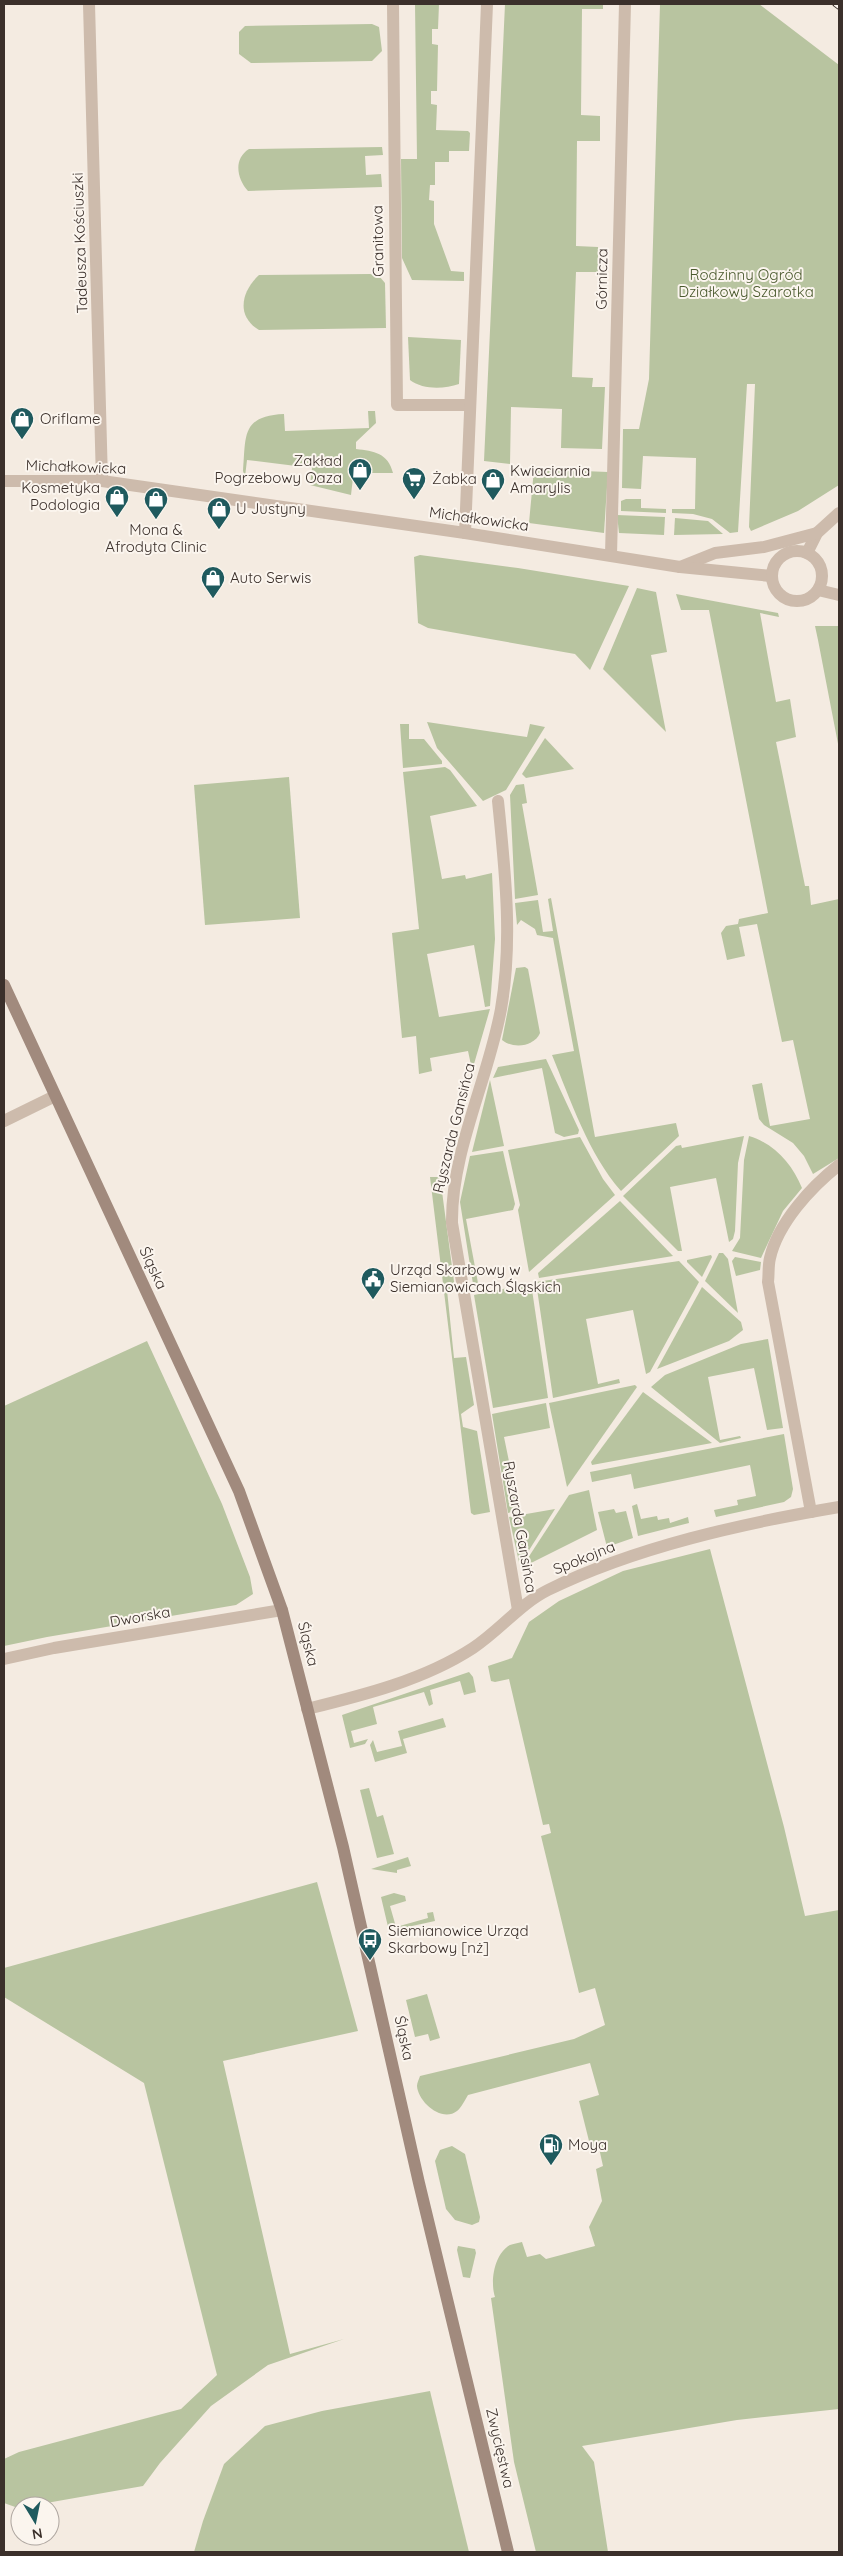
<svg xmlns="http://www.w3.org/2000/svg" width="843" height="2556" font-family="Quicksand,sans-serif">
	<style>
		.green { fill: #b8c4a0 }
		.lines { fill: none; stroke-linecap: round; stroke-linejoin: round }
		.minor { stroke: #cdbbac; stroke-width: 12 }
		.tertiary { stroke: #cdbbac; stroke-width: 12 }
		.secondary { stroke: #a18a7d; stroke-width: 12 }
		.rail-casing { stroke: #3b302b; stroke-width: 5.5 }
		.rail { stroke: #fbf5ee; stroke-width: 4; stroke-dasharray: 11; stroke-linecap: butt }
		.labels { text-anchor: middle; stroke-width: 4; stroke-linejoin: round; paint-order: stroke }
		.street-label { font-size: 15px; fill: #3b302b; stroke: #fbf5ee }
		.park-label { font-size: 15px; fill: #4a5a2e; stroke: #fbf5ee }
		.poi-label { font-size: 15px; fill: #3b302b; stroke: #fbf5ee; text-anchor: start }
	</style>
	<rect width="100%" height="100%" fill="#f4ebe1"/>
	<!-- green -->
	<g class="green">
		<polygon points="415,4 439,4 438,29 432,29 432,44 438,45 437,91 431,91 431,104 437,105 436,130 468,131 470,133 469,151 449,151 449,162 435,162 435,185 430,185 429,200 434,201 434,224 451,271 464,272 464,281 412,280 402,258 401,159 417,159"/>
		<polygon points="505,4 603,4 603,9 582,9 581,115 600,116 600,141 577,141 576,246 598,247 598,272 576,272 572,377 593,378 592,387 605,387 602,449 561,448 562,409 511,407 510,464 484,461"/>
		<polygon points="660,4 759,4 839,65 839,485 798,511 751,531 749,527 755,384 747,384 738,532 730,533 712,519 693,514 672,513 672,509 695,509 696,458 643,456 641,489 622,488 623,429 639,429 649,379"/>
		<polygon points="372,24 379,27 382,51 372,61 251,63 239,54 239,32 245,26"/>
		<path d="M382 147 383 155 365 156 366 175 381 174 382 187 248 191C237 179 233 159 249 149Z"/>
		<path d="M370 274 379 276 385 283 386 328 259 330C236 316 241 292 259 275Z"/>
		<path d="M408 337 461 340 459 384C444 389 423 390 410 380Z"/>
		<path d="M368 411H375L376 423 356 442V449C374 451 388 453 393 473H370L354 469 351 495 310 485 312 468 247 460 245 477 243 471C246 436 241 416 284 414L285 431 369 428Z"/>
		<polygon points="534,469 608,472 604,533 529,523"/>
		<polygon points="626,499 641,499 641,508 666,509 666,513 621,511 621,501"/>
		<polygon points="617,515 665,517 664,535 619,533"/>
		<polygon points="675,518 708,521 723,534 674,535"/>
		<polygon points="420,555 518,568 629,586 590,670 575,654 428,628 418,623 414,557"/>
		<polygon points="637,588 656,592 667,652 651,655 666,732 603,669"/>
		<polygon points="676,594 778,613 779,617 760,613 776,702 790,699 796,737 776,742 805,886 809,886 811,905 839,899 839,1158 813,1174 804,1156 793,1143 764,1125 759,1119 752,1085 762,1083 770,1126 810,1119 793,1040 782,1042 757,924 739,927 745,956 727,960 721,933 726,926 738,924 739,919 768,913 709,610 681,610"/>
		<polygon points="815,626 839,626 839,749 818,640"/>
		<polygon points="427,722 527,737 530,724 545,727 506,790 483,801 437,748"/>
		<polygon points="400,724 409,724 409,739 424,739 442,761 442,764 403,768"/>
		<polygon points="545,738 574,769 526,778 522,774"/>
		<polygon points="445,767 450,770 477,806 430,816 442,879 465,875 466,879 492,873 495,939 490,1006 485,1007 474,945 427,954 439,1017 490,1009 474,1064 471,1065 468,1051 430,1058 432,1071 419,1074 416,1036 402,1038 392,933 419,929 403,772"/>
		<polygon points="289,777 300,918 205,925 194,785"/>
		<polygon points="524,784 527,803 522,804 538,895 515,899 510,795 516,785"/>
		<path d="M551 898 595 1137 676 1123 679 1136 621 1191C588 1153 571 1101 552 1055L574 1051 553 938 537 935 535 929 521 920 517 925 515 903 538 900 543 932 553 931 548 899Z"/>
		<path d="M525 967 528 969 540 1033C534 1047 513 1049 502 1040L516 968Z"/>
		<polygon points="546,1059 579,1130 578,1134 564,1137 555,1133 542,1068 493,1078 498,1067"/>
		<polygon points="490,1080 504,1146 472,1152"/>
		<polygon points="744,1136 738,1163 735,1231 733,1239 729,1242 716,1178 670,1187 682,1251 678,1251 623,1196 676,1146 681,1145 682,1148"/>
		<path d="M749 1136C775 1144 792 1164 802 1188L783 1211 761 1258 732 1251 740 1238 744 1160Z"/>
		<polygon points="580,1137 603,1179 615,1195 529,1272 518,1210 520,1205 508,1150"/>
		<polygon points="503,1151 515,1204 513,1210 466,1219 478,1283 473,1284 460,1202 470,1156"/>
		<polygon points="430,1177 439,1177 441,1184 455,1289 447,1290 454,1358 466,1357 474,1405 461,1414 463,1427 477,1431 490,1512 474,1515 471,1513"/>
		<polygon points="620,1201 673,1256 539,1278 538,1273"/>
		<polygon points="719,1253 723,1253 728,1259 738,1313 705,1281"/>
		<polygon points="711,1255 712,1257 702,1277 687,1262 687,1260"/>
		<polygon points="735,1257 761,1262 760,1270 736,1276 732,1261"/>
		<polygon points="679,1261 699,1282 650,1372 646,1374 633,1310 586,1319 598,1384 619,1379 620,1383 553,1398 536,1282"/>
		<polygon points="531,1283 548,1398 493,1408 474,1295"/>
		<polygon points="702,1287 741,1322 743,1330 729,1341 657,1369"/>
		<polygon points="768,1339 783,1428 767,1430 754,1368 708,1377 720,1440 740,1436 741,1438 720,1443 651,1387 665,1375 741,1344"/>
		<polygon points="147,1341 222,1504 250,1577 253,1594 236,1605 47,1637 4,1646 4,1406"/>
		<polygon points="635,1385 637,1387 567,1487 549,1403"/>
		<polygon points="643,1392 712,1443 592,1465 591,1462"/>
		<polygon points="546,1403 550,1428 504,1437 519,1510 508,1513 492,1414"/>
		<polygon points="784,1434 793,1489 791,1497 784,1502 716,1517 714,1510 738,1505 737,1500 756,1496 750,1465 634,1489 631,1474 592,1482 590,1472"/>
		<polygon points="589,1490 597,1530 527,1565 526,1561 569,1495"/>
		<polygon points="637,1504 641,1519 657,1516 658,1520 669,1518 670,1523 688,1517 689,1523 638,1536 632,1506"/>
		<polygon points="555,1509 521,1563 519,1562 509,1517"/>
		<polygon points="614,1509 616,1513 626,1511 633,1538 607,1547 598,1512"/>
		<path d="M710 1549 784 1827 805 1916 839 1910V2409L737 2420 582 2446 594 2462 608 2552H536L514 2462 491 2298 495 2297C490 2282 494 2254 510 2245 513 2244 518 2243 522 2242L527 2257 540 2254 546 2259 595 2246 589 2227 602 2201 596 2169 603 2166 599 2148 591 2149 579 2101 599 2095 590 2063 468 2095C465 2100 461 2108 457 2111 442 2123 418 2102 417 2086 417 2083 419 2079 420 2076L574 2039 605 2025 595 1988 579 1993 541 1836 551 1833 549 1824 543 1825 509 1679 495 1682 491 1681 488 1666 512 1658 529 1622 559 1601 623 1571Z"/>
		<polygon points="469,1672 473,1677 476,1692 464,1695 460,1681 430,1690 433,1704 429,1706 424,1692 373,1707 377,1724 351,1731 354,1743 368,1739 365,1744 350,1748 342,1715"/>
		<polygon points="443,1718 446,1727 403,1739 407,1753 375,1762 370,1745 373,1740 377,1752 402,1746 398,1731"/>
		<polygon points="369,1788 377,1817 383,1815 394,1854 377,1858 360,1790"/>
		<polygon points="408,1857 411,1866 397,1870 397,1873 371,1869"/>
		<polygon points="317,1882 358,2031 223,2061 290,2354 344,2339 268,2365 211,2406 160,2463 143,2486 18,2508 4,2503 4,2459 19,2452 181,2409 217,2375 144,2083 4,1997 4,1968"/>
		<polygon points="394,1893 405,1896 406,1901 390,1906 396,1927 428,1918 427,1913 433,1912 435,1921 389,1931 381,1897"/>
		<polygon points="427,1994 440,2038 430,2041 428,2034 415,2037 406,2000"/>
		<polygon points="452,2146 465,2154 480,2217 479,2222 472,2225 455,2220 446,2209 435,2161 440,2150"/>
		<polygon points="458,2246 475,2249 476,2253 470,2278 463,2277 457,2250"/>
		<polygon points="430,2391 469,2552 194,2552 203,2521 224,2464 265,2426 322,2411"/>
	</g>
	<g class="lines">
		<!-- minor -->
		<g class="minor">
			<polyline points="89,4 102,481"/>
			<polyline points="393,4 397,405 470,405"/>
			<polyline points="465,533 487,4"/>
			<polyline points="807,553 817,533 839,513"/>
			<polyline points="611,555 625,4"/>
			<polyline points="680,567 715,553 764,547 817,533"/>
			<path d="M498 801C505 871 513 940 501 1009 488 1080 451 1152 452 1223L518 1610"/>
			<polyline points="4,1121 55,1096"/>
			<path d="M811 1512 768 1282C769 1274 768 1266 770 1258 778 1223 811 1187 839 1165"/>
			<polyline points="4,1659 54,1648 282,1610"/>
			<path d="M307 1709C364 1695 424 1680 473 1648 500 1630 520 1604 548 1590 635 1547 744 1523 839 1507"/>
		</g>
		<!-- tertiary -->
		<g class="tertiary">
			<polyline points="4,481 102,481 465,533 680,567 771,576"/>
			<circle cx="797" cy="576" r="25"/>
			<polyline points="818,590 839,595"/>
		</g>
		<!-- secondary -->
		<polyline class="secondary" points="4,985 239,1491 282,1610 343,1847 419,2183 508,2552"/>
		<!-- rail casing -->
		<g class="rail-casing">
			<polyline id="rail" points="835,4 839,7"/>
		</g>
		<!-- rail -->
		<use href="#rail" class="rail"/>
	</g>
	<!-- icons -->
	<defs>
		<g id="shop-pin" transform="scale(1.25)"><path d="M0 17L-7.5 6A9.5 9.5 0 1 1 7.5 6Z" fill="#1f5a5e" stroke="#fbf5ee"/><path d="M-5-2.5h2.3a2.7 3.5 0 0 1 5.4 0H5L5.5 6h-11ZM-1.5-2.5h3a1.5 2.3 0 0 0-3 0Z" fill="#fff"/></g>
		<g id="supermarket-pin" transform="scale(1.25)"><path d="M0 17L-7.5 6A9.5 9.5 0 1 1 7.5 6Z" fill="#1f5a5e" stroke="#fbf5ee"/><path d="M-6-5.5h2.5l.6 2H6L4.5 2H-2.5L-4.4-4H-6ZM-1.5 3.2a1.3 1.3 0 1 0 .1 0ZM3 3.2a1.3 1.3 0 1 0 .1 0Z" fill="#fff"/></g>
		<g id="civic-pin" transform="scale(1.25)"><path d="M0 17L-7.5 6A9.5 9.5 0 1 1 7.5 6Z" fill="#1f5a5e" stroke="#fbf5ee"/><path d="M-.6-6.5H3V-4.5H.6V-3L4-1V1h2V6H-6V1h2V-1L-.6-3ZM-1.2 2.5V6h2.4V2.5Z" fill="#fff"/></g>
		<g id="bus-pin" transform="scale(1.25)"><path d="M0 17L-7.5 6A9.5 9.5 0 1 1 7.5 6Z" fill="#1f5a5e" stroke="#fbf5ee"/><path d="M-5-6H5V4H4V6H2V4H-2V6H-4V4H-5ZM-3.5-4V0h7V-4ZM-3.5 1.2v1.5H-2V1.2ZM2 1.2v1.5H3.5V1.2Z" fill="#fff"/></g>
		<g id="fuel-pin" transform="scale(1.25)"><path d="M0 17L-7.5 6A9.5 9.5 0 1 1 7.5 6Z" fill="#1f5a5e" stroke="#fbf5ee"/><path d="M-5.5-6h7V0h2V4h1.3V-2.5L3-4.5l.8-.8L6-3V5H2.5V1h-1V6h-7ZM-4.2-4.7v3.2H.2V-4.7Z" fill="#fff"/></g>
	</defs>
	<g fill-rule="evenodd">
		<use href="#shop-pin" x="22" y="419"/>
		<use href="#shop-pin" x="360" y="470"/>
		<use href="#supermarket-pin" x="414" y="479"/>
		<use href="#shop-pin" x="493" y="480"/>
		<use href="#shop-pin" x="117" y="497"/>
		<use href="#shop-pin" x="156" y="499"/>
		<use href="#shop-pin" x="219" y="509"/>
		<use href="#shop-pin" x="213" y="578"/>
		<use href="#civic-pin" x="373" y="1279"/>
		<use href="#bus-pin" x="370" y="1940"/>
		<use href="#fuel-pin" x="551" y="2145"/>
	</g>
	<g class="labels">
		<!-- street labels -->
		<g class="street-label">
			<text transform="translate(378 241) rotate(-91)" y="5">Granitowa</text>
			<text transform="translate(80 243) rotate(-92)" y="5">Tadeusza Kościuszki</text>
			<text transform="translate(602 279) rotate(-89)" y="5">Górnicza</text>
			<text transform="translate(76 467) rotate(2)" y="5">Michałkowicka</text>
			<text transform="translate(479 519) rotate(8)" y="5">Michałkowicka</text>
			<text transform="translate(454 1128) rotate(-76)" y="5">Ryszarda Gansińca</text>
			<text transform="translate(153 1268) rotate(65)" y="5">Śląska</text>
			<text transform="translate(520 1527) rotate(80)" y="5">Ryszarda Gansińca</text>
			<text transform="translate(584 1558) rotate(-22)" y="5">Spokojna</text>
			<text transform="translate(140 1617) rotate(-10)" y="5">Dworska</text>
			<text transform="translate(308 1644) rotate(76)" y="5">Śląska</text>
			<text transform="translate(404 2038) rotate(78)" y="5">Śląska</text>
			<text transform="translate(500 2448) rotate(77)" y="5">Zwycięstwa</text>
		</g>
		<!-- park labels -->
		<g class="park-label">
			<text x="746" y="280">Rodzinny Ogród<tspan x="746" dy="17">Działkowy Szarotka</tspan></text>
		</g>
		<!-- poi labels -->
		<g class="poi-label">
			<text x="40" y="424">Oriflame</text>
			<text x="342" y="466" text-anchor="end">Zakład<tspan x="342" dy="17">Pogrzebowy Oaza</tspan></text>
			<text x="510" y="476">Kwiaciarnia<tspan x="510" dy="17">Amarylis</tspan></text>
			<text x="432" y="484">Żabka</text>
			<text x="100" y="493" text-anchor="end">Kosmetyka<tspan x="100" dy="17">Podologia</tspan></text>
			<text x="236" y="514">U Justyny</text>
			<text x="156" y="535" text-anchor="middle">Mona &amp;<tspan x="156" dy="17">Afrodyta Clinic</tspan></text>
			<text x="230" y="583">Auto Serwis</text>
			<text x="390" y="1275">Urząd Skarbowy w<tspan x="390" dy="17">Siemianowicach Śląskich</tspan></text>
			<text x="388" y="1936">Siemianowice Urząd<tspan x="388" dy="17">Skarbowy [nż]</tspan></text>
			<text x="568" y="2150">Moya</text>
		</g>
	</g>
	<!-- border -->
	<rect width="843" height="2556" fill="none" stroke="#3b302b" stroke-width="10"/>
	<!-- north arrow -->
	<g transform="translate(35 2521) rotate(170)"><circle r="24" fill="#fbf5ee" stroke="#aea6a0"/>
	<path d="M0-4L9 19L0 12L-9 19Z" fill="#1f5a5e"/>
	<text y="-8" font-size="14" font-weight="bold" text-anchor="middle" fill="#3b302b">N</text>
	</g>
</svg>
